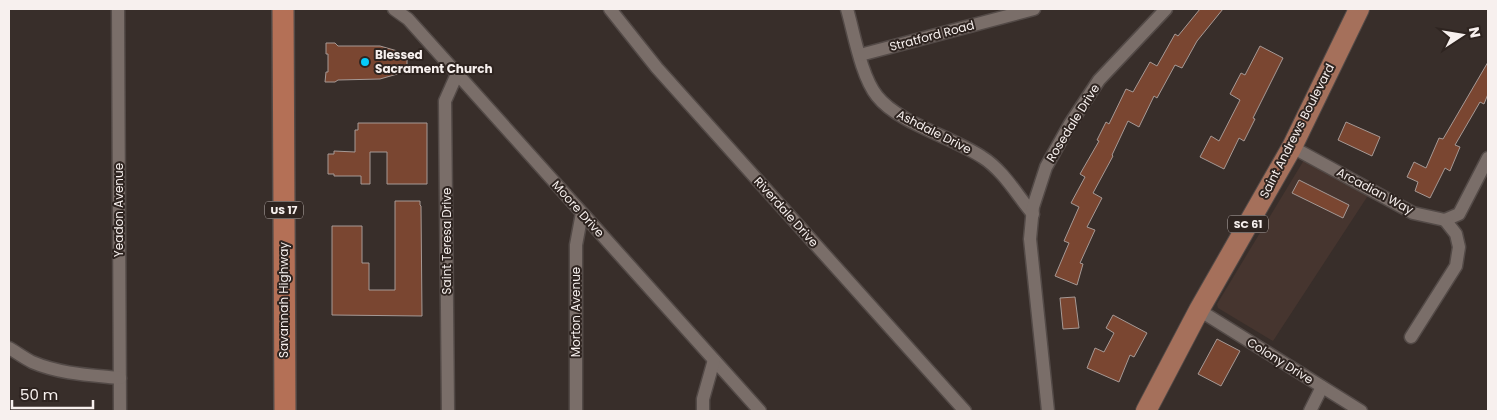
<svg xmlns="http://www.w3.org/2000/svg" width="1497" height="420" font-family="Poppins,sans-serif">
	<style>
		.built { fill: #46352f }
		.building { fill: #7a4631; stroke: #a69995 }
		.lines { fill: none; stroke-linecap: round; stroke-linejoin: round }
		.minor-casing { stroke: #534a47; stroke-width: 15 }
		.primary-casing { stroke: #534a47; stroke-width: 22 }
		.trunk-casing { stroke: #534a47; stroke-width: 24 }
		.minor { stroke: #7a6e69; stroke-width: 12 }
		.primary { stroke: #a5705b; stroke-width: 20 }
		.trunk { stroke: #b47056; stroke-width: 21 }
		.poi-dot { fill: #06cbf9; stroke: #2e2420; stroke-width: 2 }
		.labels { text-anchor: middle; stroke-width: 4; stroke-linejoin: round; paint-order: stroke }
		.shield { fill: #2e2420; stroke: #bbb3b0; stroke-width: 1 }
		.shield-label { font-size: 11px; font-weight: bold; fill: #f7f0ee }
		.street-label { font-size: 12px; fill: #f7f0ee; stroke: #2e2420 }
		.poi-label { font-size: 12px; font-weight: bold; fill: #f7f0ee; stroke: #2e2420; text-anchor: start }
	</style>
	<rect width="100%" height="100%" fill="#382e2a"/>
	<!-- built -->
	<polygon class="built" points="1304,160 1369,194 1273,341 1218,308 1217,304"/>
	<!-- building -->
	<g class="building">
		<polygon points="1200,9 1223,9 1197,41 1182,68 1175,65 1157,98 1154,96 1139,127 1128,121 1112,155 1113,156 1093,193 1102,198 1087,227 1095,230 1080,263 1083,264 1077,285 1055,276 1069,243 1064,241 1079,207 1071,203 1085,177 1080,174 1099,141 1097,140 1106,122 1109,124 1126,89 1133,92 1150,62 1157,66 1175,34 1178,36"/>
		<polygon points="326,43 335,43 338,46 380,46 401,52 407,60 407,66 401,73 380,79 338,80 335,82 325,82 326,72 328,72 328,54 326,54"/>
		<polygon points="1260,46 1283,58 1253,118 1255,119 1244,141 1239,138 1224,169 1200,157 1211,136 1219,141 1240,100 1230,94 1241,73 1245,75"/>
		<polygon points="1488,62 1488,94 1484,104 1480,102 1455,145 1460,147 1450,171 1445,168 1430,198 1415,191 1418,182 1407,177 1414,162 1426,168 1439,138 1443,139"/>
		<polygon points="1346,122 1380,137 1372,156 1338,140"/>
		<polygon points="358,123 427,123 427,184 387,184 387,152 370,152 370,184 361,184 361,176 334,176 334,174 328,174 328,154 334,154 334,151 355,152 355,130 358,130"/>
		<polygon points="1299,180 1349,205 1343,218 1292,193"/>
		<polygon points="395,201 420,201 420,205 421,206 422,316 332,315 332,226 362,226 362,263 369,263 369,290 395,290"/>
		<polygon points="1075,297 1079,328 1063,329 1060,298"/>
		<polygon points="1113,315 1147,333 1134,357 1130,355 1119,382 1087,368 1095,348 1104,352 1114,333 1106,328"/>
		<polygon points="1217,339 1240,351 1221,386 1198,374"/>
	</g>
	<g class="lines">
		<!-- minor casing -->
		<g class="minor-casing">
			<g id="minor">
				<polyline points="118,9 120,411"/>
				<polyline points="394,9 408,19 760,411"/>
				<polyline points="610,9 657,68 965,411"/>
				<path d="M847 9C854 33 861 76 877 96 898 123 952 137 982 157 1003 170 1017 195 1033 214"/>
				<polyline points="860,55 1034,9"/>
				<polyline points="1292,147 1413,213 1445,220 1459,214 1488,158"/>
				<polyline points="1199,310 1361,411"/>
				<polyline points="1411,337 1456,266 1459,247 1456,234 1445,220"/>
				<path d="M9 348C16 352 24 358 32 362 60 374 90 375 120 378"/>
				<polyline points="448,411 445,101 457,74"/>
				<polyline points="576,411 576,245 582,213"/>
				<polyline points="703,411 703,399 714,360"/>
				<polyline points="1048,411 1030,239 1033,207 1046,167 1070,124 1099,80 1166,9"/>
				<polyline points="1310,411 1322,387"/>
			</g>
		</g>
		<!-- primary casing -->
		<g class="primary-casing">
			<polyline id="primary" points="1146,411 1199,310 1292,147 1359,9"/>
		</g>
		<!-- trunk casing -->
		<g class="trunk-casing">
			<polyline id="trunk" points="283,9 285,411"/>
		</g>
		<!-- minor -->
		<use href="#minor" class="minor"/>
		<!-- primary -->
		<use href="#primary" class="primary"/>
		<!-- trunk -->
		<use href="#trunk" class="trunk"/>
	</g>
	<!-- markers -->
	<circle class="poi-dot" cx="365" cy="62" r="5"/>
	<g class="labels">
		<!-- shield labels -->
		<g class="shield">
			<rect x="265" y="201.5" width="38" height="17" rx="4"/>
			<rect x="1228" y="215.5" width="40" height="17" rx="4"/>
		</g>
		<g class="shield-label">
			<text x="284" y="214">US 17</text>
			<text x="1248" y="228">SC 61</text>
		</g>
		<!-- street labels -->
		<g class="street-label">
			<text transform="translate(932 36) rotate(-15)" y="4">Stratford Road</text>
			<text transform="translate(1073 123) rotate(-58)" y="4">Rosedale Drive</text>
			<text transform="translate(1297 131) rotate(-63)" y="4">Saint Andrews Boulevard</text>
			<text transform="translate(934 132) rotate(27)" y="4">Ashdale Drive</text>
			<text transform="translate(1375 191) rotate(28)" y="4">Arcadian Way</text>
			<text transform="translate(578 209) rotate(48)" y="4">Moore Drive</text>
			<text transform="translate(119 210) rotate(-90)" y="4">Yeadon Avenue</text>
			<text transform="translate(786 212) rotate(48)" y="4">Riverdale Drive</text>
			<text transform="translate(447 241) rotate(-90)" y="4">Saint Teresa Drive</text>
			<text transform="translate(284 300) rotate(-90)" y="4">Savannah Highway</text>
			<text transform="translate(576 312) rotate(-90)" y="4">Morton Avenue</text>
			<text transform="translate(1280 361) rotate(32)" y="4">Colony Drive</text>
		</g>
		<!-- poi labels -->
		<g class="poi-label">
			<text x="375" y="59">Blessed<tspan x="375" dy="14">Sacrament Church</tspan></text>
		</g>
	</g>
	<!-- border -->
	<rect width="1497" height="420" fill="none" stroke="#f7f0ee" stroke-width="20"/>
	<!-- north arrow -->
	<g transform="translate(1462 35) rotate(78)" stroke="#2e2420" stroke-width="4" paint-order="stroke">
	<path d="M0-4L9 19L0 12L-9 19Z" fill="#f7f0ee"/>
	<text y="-8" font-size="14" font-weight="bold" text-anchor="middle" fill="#f7f0ee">N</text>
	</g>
	<!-- scale -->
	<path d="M12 400v8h81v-8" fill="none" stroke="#f7f0ee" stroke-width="2.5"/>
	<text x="20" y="400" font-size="15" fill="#f7f0ee" stroke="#2e2420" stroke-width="4" paint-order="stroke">50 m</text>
</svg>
